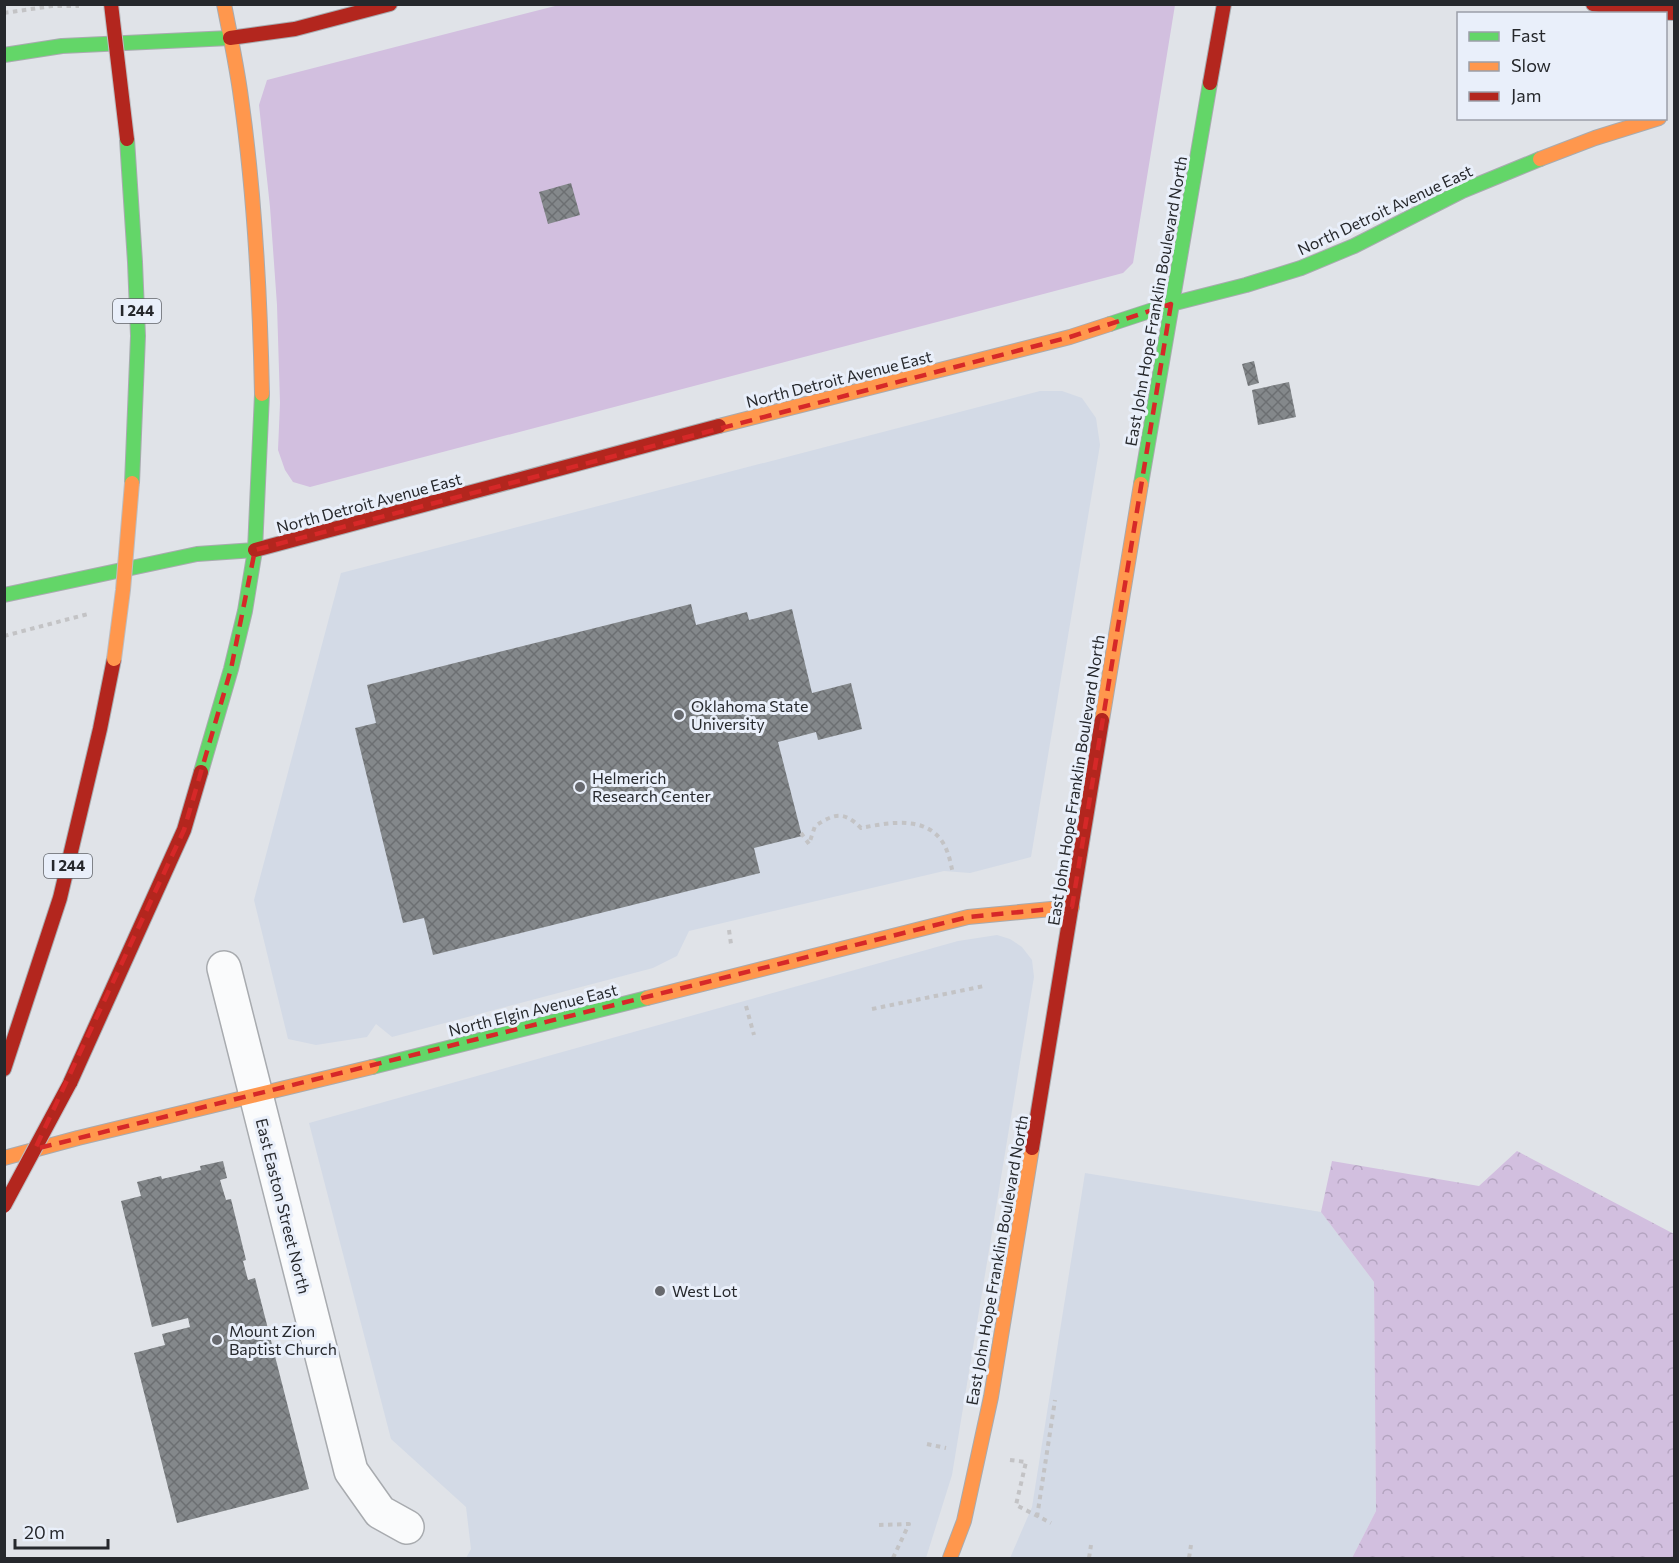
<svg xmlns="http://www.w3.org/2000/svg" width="1679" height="1563" font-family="Commissioner,sans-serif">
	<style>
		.built { fill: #d3dae6 }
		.green { fill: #d2bfdf }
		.forest { fill: url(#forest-crowns) }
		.building { fill: url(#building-cross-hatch) }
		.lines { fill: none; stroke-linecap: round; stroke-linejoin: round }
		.street-casing { stroke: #a8abaf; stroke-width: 36 }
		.fast-casing { stroke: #a8abaf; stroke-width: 16 }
		.slow-casing { stroke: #a8abaf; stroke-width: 16 }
		.jam-casing { stroke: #a8abaf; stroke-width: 16 }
		.path { stroke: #c3c3c5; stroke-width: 4; stroke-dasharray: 4.5 4.5; stroke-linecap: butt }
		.street { stroke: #fafbfc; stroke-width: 33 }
		.fast { stroke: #63d668; stroke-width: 14 }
		.slow { stroke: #ff974d; stroke-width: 14 }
		.jam { stroke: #b3261e; stroke-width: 14 }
		.slow-bridge-casing { stroke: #bcbdc1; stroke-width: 16; stroke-linecap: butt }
		.jam-bridge-casing { stroke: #bcbdc1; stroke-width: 16; stroke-linecap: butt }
		.slow-bridge { stroke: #ff974d; stroke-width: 14 }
		.jam-bridge { stroke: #b3261e; stroke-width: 14 }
		.marked { fill: none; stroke: #d62828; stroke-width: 4.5; stroke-dasharray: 12 8; stroke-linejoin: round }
		.poi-dot { fill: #67696e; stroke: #e9effa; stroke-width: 2 }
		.labels { text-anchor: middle; stroke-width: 6; stroke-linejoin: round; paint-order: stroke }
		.shield { fill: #e9effa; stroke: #60646a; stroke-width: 1.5 }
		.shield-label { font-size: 15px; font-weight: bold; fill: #26282c }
		.street-label { font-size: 16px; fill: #26282c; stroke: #e9effa }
		.poi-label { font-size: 16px; fill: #26282c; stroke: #e9effa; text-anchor: start }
	</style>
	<defs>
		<pattern id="forest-crowns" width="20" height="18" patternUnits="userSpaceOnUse" patternTransform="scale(1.5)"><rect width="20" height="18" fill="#d2bfdf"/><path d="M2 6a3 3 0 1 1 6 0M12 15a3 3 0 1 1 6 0" fill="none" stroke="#b4a4c0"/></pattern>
		<pattern id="building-cross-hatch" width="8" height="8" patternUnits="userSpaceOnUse" patternTransform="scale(1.5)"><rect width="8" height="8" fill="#84888b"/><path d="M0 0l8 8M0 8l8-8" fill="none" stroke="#6c6f72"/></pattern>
	</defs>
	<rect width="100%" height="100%" fill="#e0e3e8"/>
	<!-- built -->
	<g class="built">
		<polygon points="1040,391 1062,391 1082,398 1096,418 1100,445 1031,857 970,873 944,871 689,931 677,956 653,968 392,1037 376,1024 367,1037 316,1045 288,1039 254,900 341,573"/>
		<polygon points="997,935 1010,939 1022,947 1032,960 1034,977 952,1475 926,1558 466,1558 471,1549 466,1507 391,1439 309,1123 958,941"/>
		<polygon points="1085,1173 1321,1212 1374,1282 1376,1511 1352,1558 1010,1558 1032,1507"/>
	</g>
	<!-- green -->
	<polygon class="green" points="559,5 1175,5 1133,263 1123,273 310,487 293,482 285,470 278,450 280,403 277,305 270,207 259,105 267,80"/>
	<!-- forest -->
	<polygon class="forest" points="1517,1151 1674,1234 1674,1558 1352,1558 1376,1511 1374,1282 1321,1212 1332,1161 1479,1186"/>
	<!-- building -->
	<g class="building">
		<polygon points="571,183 580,215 548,224 539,192"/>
		<polygon points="1254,361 1259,383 1248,386 1242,364"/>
		<polygon points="1289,382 1296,417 1258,425 1252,390"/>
		<polygon points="691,604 696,625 747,612 749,620 792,609 812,693 851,683 862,729 818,740 816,732 778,742 802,836 754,848 760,873 433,955 424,918 403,923 355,728 376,723 367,685"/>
		<polygon points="223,1161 227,1178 220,1180 226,1200 231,1199 246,1260 243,1261 248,1280 255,1278 309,1489 177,1523 134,1353 165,1345 162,1334 190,1327 188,1318 152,1327 121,1201 141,1196 137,1182 161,1176 162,1179 201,1170 200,1166"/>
	</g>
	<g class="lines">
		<!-- street casing -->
		<g class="street-casing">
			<polyline id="street" points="224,968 351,1471 380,1512 407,1527"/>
		</g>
		<!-- fast casing -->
		<g class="fast-casing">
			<g id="fast">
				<polyline points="4,55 62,46 230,38"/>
				<polyline points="127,139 135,262 138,336 132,483"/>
				<polyline points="1110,324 1171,304 1246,285 1301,268 1354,246 1462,191 1540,159"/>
				<polyline points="1141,484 1210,83"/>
				<polyline points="4,595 197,554 255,550"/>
				<polyline points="201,772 231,669 245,611 255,550 262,394"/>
				<polyline points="372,1067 647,998"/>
			</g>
		</g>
		<!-- slow casing -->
		<g class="slow-casing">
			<g id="slow">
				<path d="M224 4C230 35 237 67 241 98 255 196 260 295 262 394"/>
				<polyline points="1540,159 1595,138 1659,118"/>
				<polyline points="719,426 1070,337 1110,324"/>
				<polyline points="1102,720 1141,484"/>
				<polyline points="647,998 968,917 1072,907"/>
				<polyline points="4,1158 78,1138 372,1067"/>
				<polyline points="950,1558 964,1521 991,1397 1032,1148"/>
			</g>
		</g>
		<!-- jam casing -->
		<g class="jam-casing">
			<g id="jam">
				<polyline points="1593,4 1646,12 1674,13"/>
				<polyline points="230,38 295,29 390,4"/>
				<polyline points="1210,83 1224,4"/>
				<polyline points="255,550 719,426"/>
				<polyline points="4,1069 60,898 100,729 114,659"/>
				<polyline points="70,1083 184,830 201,772"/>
				<polyline points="1032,1148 1102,720"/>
			</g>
		</g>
		<!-- path -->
		<g class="path">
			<polyline points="4,13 52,6 79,6"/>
			<polyline points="4,636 88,614"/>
			<path d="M801 833 809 844 815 826C834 814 843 810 861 828 891 822 933 814 947 851 950 858 951 866 953 873"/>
			<polyline points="729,930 731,944"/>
			<polyline points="746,1006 754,1035"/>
			<polyline points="872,1009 984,986"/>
			<polyline points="927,1444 946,1448"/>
			<polyline points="1010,1460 1026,1462 1016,1505 1051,1523"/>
			<polyline points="1037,1517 1055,1400"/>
			<polyline points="879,1525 909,1524 893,1558"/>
			<polyline points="1089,1558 1091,1545"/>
			<polyline points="1189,1558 1191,1545"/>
		</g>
		<!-- street -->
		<use href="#street" class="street"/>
		<!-- fast -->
		<use href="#fast" class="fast"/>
		<!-- slow -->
		<use href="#slow" class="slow"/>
		<!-- jam -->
		<use href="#jam" class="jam"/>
		<!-- slow-bridge casing -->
		<g class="slow-bridge-casing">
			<polyline id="slow-bridge" points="114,659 123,590 132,483"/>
		</g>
		<!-- jam-bridge casing -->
		<g class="jam-bridge-casing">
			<g id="jam-bridge">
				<polyline points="111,4 127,139"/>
				<polyline points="4,1206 70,1083"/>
			</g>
		</g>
		<!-- slow-bridge -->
		<use href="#slow-bridge" class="slow-bridge"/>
		<!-- jam-bridge -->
		<use href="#jam-bridge" class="jam-bridge"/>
	</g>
	<!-- marked area -->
	<path class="marked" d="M1171 304 1072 907 968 917 35 1149 184 830 231 669 255 550 1070 337Z"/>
	<!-- markers -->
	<g class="poi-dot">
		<circle cx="679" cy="715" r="6"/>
		<circle cx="580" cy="787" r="6"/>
		<circle cx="660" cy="1291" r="6"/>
		<circle cx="217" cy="1340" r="6"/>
	</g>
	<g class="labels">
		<!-- shield labels -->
		<g class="shield">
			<rect x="113" y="299" width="48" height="24" rx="4.5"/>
			<rect x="44" y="854" width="48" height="24" rx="4.5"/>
		</g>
		<g class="shield-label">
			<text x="137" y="316">I 244</text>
			<text x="68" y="871">I 244</text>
		</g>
		<!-- street labels -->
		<g class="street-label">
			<text transform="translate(1385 210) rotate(-25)" y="6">North Detroit Avenue East</text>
			<text transform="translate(1156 301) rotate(-80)" y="6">East John Hope Franklin Boulevard North</text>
			<text transform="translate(839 379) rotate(-14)" y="6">North Detroit Avenue East</text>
			<text transform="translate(369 503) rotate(-15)" y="6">North Detroit Avenue East</text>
			<text transform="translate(1076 780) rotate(-81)" y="6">East John Hope Franklin Boulevard North</text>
			<text transform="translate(533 1010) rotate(-14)" y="6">North Elgin Avenue East</text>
			<text transform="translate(283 1206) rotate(76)" y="6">East Easton Street North</text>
			<text transform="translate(997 1260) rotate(-80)" y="6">East John Hope Franklin Boulevard North</text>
		</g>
		<!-- poi labels -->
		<g class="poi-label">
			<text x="691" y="712">Oklahoma State<tspan x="691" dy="18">University</tspan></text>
			<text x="592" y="784">Helmerich<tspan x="592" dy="18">Research Center</tspan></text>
			<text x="672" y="1297">West Lot</text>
			<text x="229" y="1337">Mount Zion<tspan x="229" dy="18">Baptist Church</tspan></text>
		</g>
	</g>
	<!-- border -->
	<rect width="1679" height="1563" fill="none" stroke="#26282c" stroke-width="12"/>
	<!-- legend -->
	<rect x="1457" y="12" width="210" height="108" fill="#e9effa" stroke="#9b9fa8" stroke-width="1.5"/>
	<rect x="1469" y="32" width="30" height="9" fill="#63d668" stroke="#9b9fa8" stroke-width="1.5"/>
	<text x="1511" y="42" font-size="18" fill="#26282c">Fast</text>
	<rect x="1469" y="62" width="30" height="9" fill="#ff974d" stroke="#9b9fa8" stroke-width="1.5"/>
	<text x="1511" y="72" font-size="18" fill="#26282c">Slow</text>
	<rect x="1469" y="92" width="30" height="9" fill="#b3261e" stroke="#9b9fa8" stroke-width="1.5"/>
	<text x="1511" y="102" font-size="18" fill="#26282c">Jam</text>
	<!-- scale -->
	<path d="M15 1539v9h93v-9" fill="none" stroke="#26282c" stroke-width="3"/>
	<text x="24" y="1539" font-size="18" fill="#26282c" stroke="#e9effa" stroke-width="4.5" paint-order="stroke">20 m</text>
</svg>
